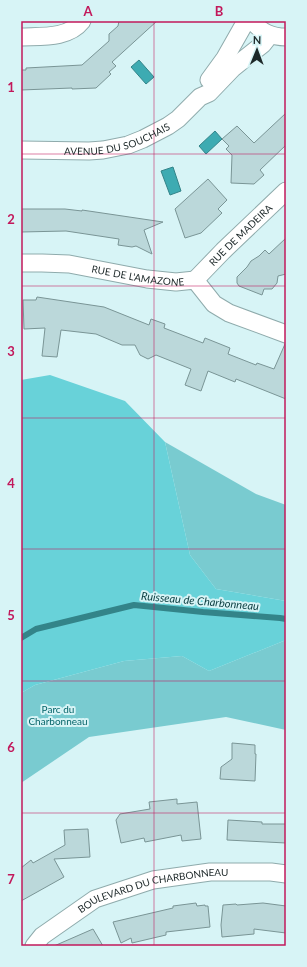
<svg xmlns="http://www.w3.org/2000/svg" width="307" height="967" font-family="Lato,sans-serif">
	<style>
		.green { fill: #79cbd0 }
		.forest { fill: #68d2d9 }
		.water { fill: #3dabb2; stroke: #338489 }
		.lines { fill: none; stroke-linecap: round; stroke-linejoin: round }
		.stream { stroke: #338489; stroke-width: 6 }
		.building { fill: #bbd8da; stroke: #7a9596 }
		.minor-casing { stroke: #8fabac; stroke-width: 19 }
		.minor { stroke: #fff; stroke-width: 17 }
		.grid { fill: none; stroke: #c2185b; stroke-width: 1; stroke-opacity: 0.55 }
		.labels { text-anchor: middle; stroke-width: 4; stroke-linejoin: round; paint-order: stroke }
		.street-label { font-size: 10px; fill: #1d2829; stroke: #d7f4f6 }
		.park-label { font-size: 10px; fill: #056469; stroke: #d7f4f6 }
		.water-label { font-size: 11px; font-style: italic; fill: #0f4144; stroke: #d7f4f6 }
		.neatline { fill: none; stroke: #c2185b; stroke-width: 1.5 }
		.grid-label { font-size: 13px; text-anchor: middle; font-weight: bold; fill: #c2185b }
	</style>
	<rect width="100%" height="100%" fill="#d7f4f6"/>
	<!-- green -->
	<g class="green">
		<polygon points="165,442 256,494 286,505 286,601 216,589 190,555"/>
		<polygon points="286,640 286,730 226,717 89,737 21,783 21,693 35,685 124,661 182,656 209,671"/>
	</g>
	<!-- forest -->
	<polygon class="forest" points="50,375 125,401 165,442 190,555 216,589 286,601 286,640 209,671 182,656 124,661 35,685 21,693 21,380"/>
	<!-- water -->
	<g class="water">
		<polygon points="139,60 154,77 146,84 131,67"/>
		<polygon points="215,131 222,139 206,154 199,146"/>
		<polygon points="173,167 181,191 170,195 161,171"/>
	</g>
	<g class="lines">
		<!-- stream -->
		<polyline class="stream" points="21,638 36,629 134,605 203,612 280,618 286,619"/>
	</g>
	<!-- building -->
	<g class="building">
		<polygon points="119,21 157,21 112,62 116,66 109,72 111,74 96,88 72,89 72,88 21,90 21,70 26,70 26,68 82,65 109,41 109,34 118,26"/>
		<polygon points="286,113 286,145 260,170 264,175 254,184 231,183 232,155 226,149 229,146 222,139 237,126 254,143"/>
		<polygon points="208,179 227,200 218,209 222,213 201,233 185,238 175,209"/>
		<polygon points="21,209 65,209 82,211 82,210 163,222 144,230 152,254 136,246 132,247 118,245 119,239 66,231 21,232"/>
		<polygon points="286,238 286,274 278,276 277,283 272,289 264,289 262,295 239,286 237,283 237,277 247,267 251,261 259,256 265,250 269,254"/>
		<polygon points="37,297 104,307 149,325 151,319 165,324 164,328 203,343 205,338 230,348 228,354 256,365 257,363 274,369 285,344 286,344 286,399 236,379 235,382 208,371 201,391 185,385 191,369 156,355 148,359 140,355 135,345 122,345 96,334 61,330 57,357 42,356 45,328 24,329 23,300 36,300"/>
		<polygon points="232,743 255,745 255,754 256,754 255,781 220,779 221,767 232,759"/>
		<polygon points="177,799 177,804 197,802 201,839 182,841 181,835 145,842 144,838 121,843 116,820 120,814 150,809 149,802"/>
		<polygon points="228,820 262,822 262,824 286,824 286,843 227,840"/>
		<polygon points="88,829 90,857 54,859 64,877 21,901 21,868 31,860 33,863 65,845 64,830"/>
		<polygon points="196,903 197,906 205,905 205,906 208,906 210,927 166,932 166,935 132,943 131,938 121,943 113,922 173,908 173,906"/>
		<polygon points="263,903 286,906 286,933 254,929 254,934 222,937 221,925 223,905 236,904 237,905"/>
		<polygon points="93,929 103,946 54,946"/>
	</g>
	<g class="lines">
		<!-- minor casing -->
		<g class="minor-casing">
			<g id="minor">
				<path d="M253 21C260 32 273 37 286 37"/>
				<path d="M21 37C41 36 68 39 82 21"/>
				<polyline points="209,80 225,58 246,21"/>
				<path id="s1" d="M21 150 89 151 103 150 128 145 143 139 168 126 178 119 200 97 209 93 233 68 263 44 270 35"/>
				<path id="s2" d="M21 263H42L69 264 147 279 176 282 195 280 214 304 229 313 286 334"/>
				<path id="s3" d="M195 280 223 251 286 191"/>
				<path id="s4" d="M34 946 42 936 95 899 153 880 210 872H271L286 874"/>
			</g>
		</g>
		<!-- minor -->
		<use href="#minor" class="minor"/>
	</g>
	<!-- grid -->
	<path class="grid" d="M154 21V946M21 154H286M21 286H286M21 418H286M21 549H286M21 681H286M21 813H286"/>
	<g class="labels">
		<!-- street labels -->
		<g class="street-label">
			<text dy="4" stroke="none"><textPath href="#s1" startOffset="98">AVENUE DU SOUCHAIS</textPath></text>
			<text dy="4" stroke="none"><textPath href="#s3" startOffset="64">RUE DE MADEIRA</textPath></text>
			<text dy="4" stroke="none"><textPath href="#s2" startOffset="118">RUE DE L'AMAZONE</textPath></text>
			<text dy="4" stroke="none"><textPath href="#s4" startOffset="136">BOULEVARD DU CHARBONNEAU</textPath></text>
		</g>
		<!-- park labels -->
		<g class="park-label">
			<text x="58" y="713">Parc du<tspan x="58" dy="12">Charbonneau</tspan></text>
		</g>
		<!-- water labels -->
		<g class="water-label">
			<text transform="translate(200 601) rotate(5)" y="4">Ruisseau de Charbonneau</text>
		</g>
	</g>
	<!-- border -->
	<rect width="307" height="967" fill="none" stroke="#d7f4f6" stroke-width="44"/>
	<!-- north arrow -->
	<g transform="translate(257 50) rotate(1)" stroke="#d7f4f6" stroke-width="3" paint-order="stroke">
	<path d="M0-3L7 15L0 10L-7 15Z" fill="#1d2829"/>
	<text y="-6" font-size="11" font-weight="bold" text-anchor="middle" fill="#1d2829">N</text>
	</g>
	<rect x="22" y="22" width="263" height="923" class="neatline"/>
	<g class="grid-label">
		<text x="88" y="16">A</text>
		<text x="219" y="16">B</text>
		<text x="11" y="92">1</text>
		<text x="11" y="224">2</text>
		<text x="11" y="356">3</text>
		<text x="11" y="488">4</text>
		<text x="11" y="620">5</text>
		<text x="11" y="752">6</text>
		<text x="11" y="884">7</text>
	</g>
</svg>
